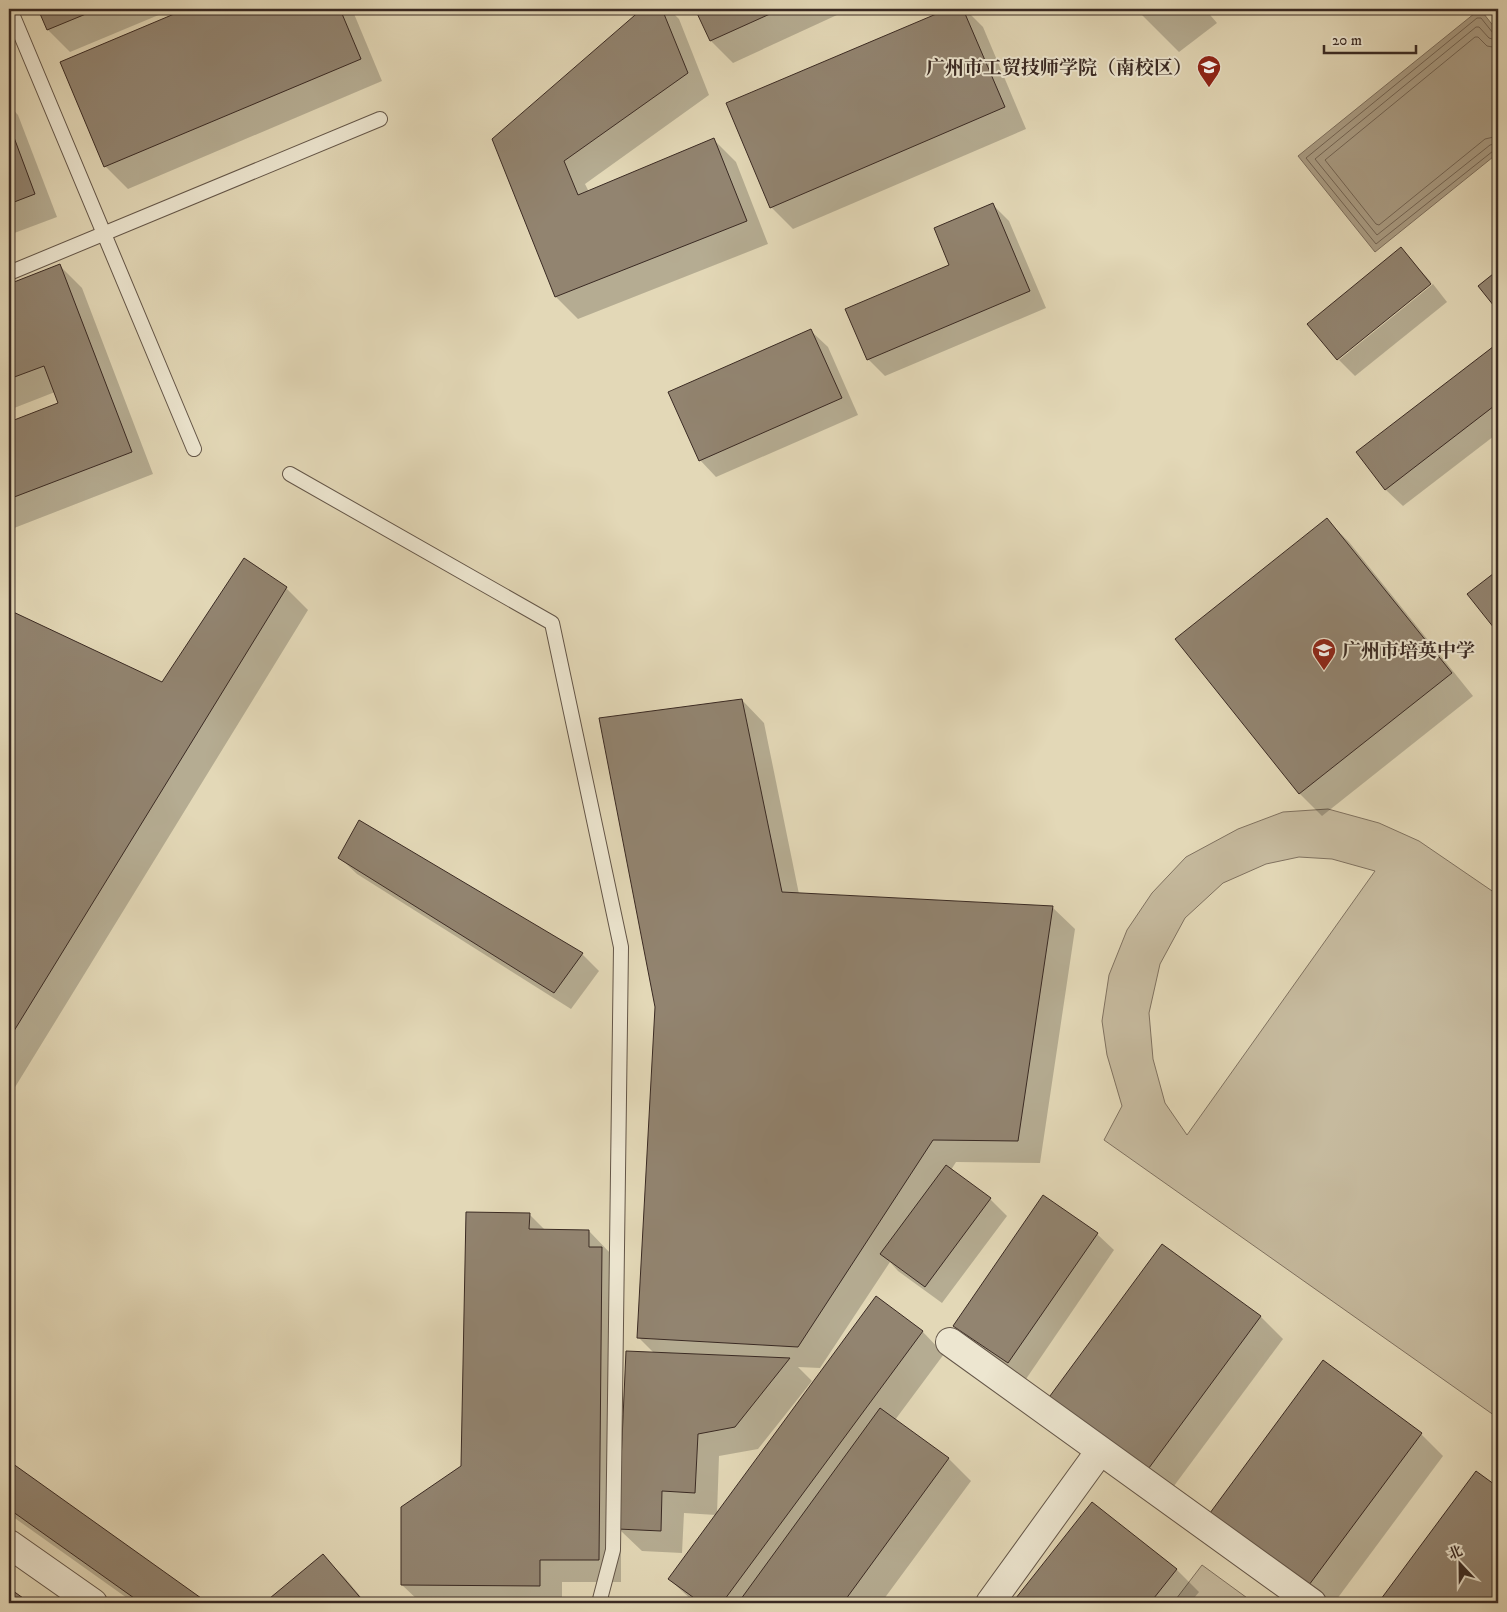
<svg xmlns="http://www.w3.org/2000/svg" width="1507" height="1612" font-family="'IM FELL DW Pica','Noto Serif SC',serif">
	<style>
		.green { fill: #c6ba9e; stroke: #807260; fill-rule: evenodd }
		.water { fill: #aa9d85; stroke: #7d6f5e }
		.shadow { fill: #0003 }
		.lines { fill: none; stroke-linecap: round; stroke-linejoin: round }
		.shore { stroke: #726454; stroke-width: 1 }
		.building { fill: #928470; stroke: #3a2a23 }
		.service-casing { stroke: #645648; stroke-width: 16 }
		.minor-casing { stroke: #645648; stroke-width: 30 }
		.service { stroke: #ede6d0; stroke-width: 14 }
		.minor { stroke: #ede6d0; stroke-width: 28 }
		.labels { text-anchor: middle; stroke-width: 4; stroke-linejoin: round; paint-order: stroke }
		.poi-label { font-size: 19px; font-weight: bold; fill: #3a2a23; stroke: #ede6d0; text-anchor: end }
	</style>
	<rect width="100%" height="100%" fill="#e3d8b7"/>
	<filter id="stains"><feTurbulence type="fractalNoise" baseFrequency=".004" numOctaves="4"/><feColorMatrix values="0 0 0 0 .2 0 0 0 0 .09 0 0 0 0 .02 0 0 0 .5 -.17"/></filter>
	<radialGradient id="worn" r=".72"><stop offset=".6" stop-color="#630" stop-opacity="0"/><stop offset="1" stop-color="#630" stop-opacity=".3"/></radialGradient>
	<!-- green -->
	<g class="green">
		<path d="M1328 809 1379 823 1419 841 1498 895V1418L1104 1140 1122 1106 1107 1055 1102 1021 1109 975 1127 930 1152 893 1186 857 1238 829 1283 812ZM1299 857 1332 859 1375 871 1187 1135 1165 1103 1153 1059 1149 1013 1160 964 1185 918 1223 883 1266 864Z"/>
		<polygon points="1202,1565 1254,1603 1173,1603"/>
	</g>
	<!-- water -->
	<polygon class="water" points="1480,9 1498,32 1498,153 1375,252 1298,156"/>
	<!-- shadow -->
	<g class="shadow">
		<polygon points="39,9 173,9 70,52 48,30"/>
		<polygon points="189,9 352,9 382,81 128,189 105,166 61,62"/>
		<polygon points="644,9 669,9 679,19 709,95 585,184 589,192 713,139 736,162 768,244 578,319 556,297 494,140"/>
		<polygon points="696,9 850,9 733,63 711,41"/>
		<polygon points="951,9 965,9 983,27 1026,129 793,229 771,207 727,104"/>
		<polygon points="1136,9 1205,9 1217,23 1179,52"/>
		<polygon points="9,105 18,115 57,217 9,235"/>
		<polygon points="992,204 1009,221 1046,308 885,376 868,359 951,266"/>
		<polygon points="1401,249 1431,282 1338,358"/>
		<polygon points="60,266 82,288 153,474 9,530 9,423 60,403 55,392 9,410 9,285"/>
		<polygon points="1433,284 1447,302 1355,376 1339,360"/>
		<polygon points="811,331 828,347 858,415 716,477 700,460"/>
		<polygon points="1498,344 1498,433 1403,506 1386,490 1357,453"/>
		<polygon points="1327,520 1349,542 1473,696 1322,816 1300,794 1177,640"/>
		<polygon points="1498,571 1498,631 1469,594"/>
		<polygon points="286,588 308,610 9,1097 9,611 163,683"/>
		<polygon points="742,700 764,723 799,894 1052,907 1075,929 1040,1163 956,1162 951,1170 990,1199 1007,1216 942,1303 898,1271 890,1262 820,1368 798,1367 812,1381 758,1449 719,1456 717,1514 922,1331 944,1354 895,1420 949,1459 971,1481 881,1603 695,1603 669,1579 716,1515 684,1513 682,1553 642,1551 621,1531 621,1582 562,1582 562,1603 421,1603 402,1585 462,1467 529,1214 546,1231 589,1231 611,1254 611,1258 624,1271 622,1415 625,1415 655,1354 639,1338"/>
		<polygon points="359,821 582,954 599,971 571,1009 357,874 340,858"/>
		<polygon points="1097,1234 1114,1250 1026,1379 972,1343 955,1326"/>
		<polygon points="1163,1246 1261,1317 1283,1339 1168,1494 1070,1422"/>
		<polygon points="1421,1434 1443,1456 1334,1603 1319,1603 1231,1539"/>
		<polygon points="9,1463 206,1603 134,1603 9,1514"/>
		<polygon points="1477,1472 1498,1488 1498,1603 1380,1603"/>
		<polygon points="1092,1504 1177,1570 1199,1592 1190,1603 1014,1603"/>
		<polygon points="323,1556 345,1578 366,1603 266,1603"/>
		<polygon points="9,1589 22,1599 26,1603 9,1603"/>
	</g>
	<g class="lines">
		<!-- shore -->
		<g class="shore">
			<polyline points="1498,35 1493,33 1481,18 1477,18 1306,158 1376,244 1493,151 1498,149"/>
			<polyline points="1498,41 1489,38 1479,27 1476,27 1315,159 1377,235 1490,145 1498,143"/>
			<polyline points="1498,48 1487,46 1478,37 1475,37 1325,160 1376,224 1379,225 1485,139 1498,136"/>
		</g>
	</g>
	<!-- building -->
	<g class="building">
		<polygon points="38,9 98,9 47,30"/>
		<polygon points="186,9 340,9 361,59 104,167 60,62"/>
		<polygon points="642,9 662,9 688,73 564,161 578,195 714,138 747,221 555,297 492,139"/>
		<polygon points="695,9 781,9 710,41"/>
		<polygon points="948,9 963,9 1005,107 770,208 726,103"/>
		<polygon points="9,124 35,194 9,204"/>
		<polygon points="993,203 1030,291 867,360 845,309 949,265 934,228"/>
		<polygon points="1401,247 1431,284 1337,360 1307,324"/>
		<polygon points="60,264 132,452 9,499 9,422 58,403 44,366 9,379 9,284"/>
		<polygon points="1498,270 1498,311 1478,286"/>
		<polygon points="811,329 842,398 699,461 668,392"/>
		<polygon points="1498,343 1498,403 1385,490 1356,452"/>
		<polygon points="1327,518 1452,673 1299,794 1175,639"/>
		<polygon points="244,558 287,587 9,1039 9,610 162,682"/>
		<polygon points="1498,570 1498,633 1467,594"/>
		<polygon points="742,699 782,892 1053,906 1018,1141 933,1140 798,1347 637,1338 655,1007 599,718"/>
		<polygon points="359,820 583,953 554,993 338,858"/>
		<polygon points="946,1165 991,1198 925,1287 880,1254"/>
		<polygon points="1043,1195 1098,1233 1008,1363 953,1326"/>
		<polygon points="466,1212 530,1213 529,1229 589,1230 589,1247 602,1247 599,1560 540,1560 540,1586 401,1585 401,1507 461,1466"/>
		<polygon points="1162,1244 1261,1316 1146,1472 1047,1400"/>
		<polygon points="876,1296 923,1331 722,1603 701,1603 668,1579"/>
		<polygon points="626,1351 790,1358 735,1427 698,1434 695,1493 662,1491 661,1531 618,1529"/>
		<polygon points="1323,1360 1422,1433 1306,1589 1207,1517"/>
		<polygon points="880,1408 949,1458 843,1603 738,1603"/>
		<polygon points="9,1461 208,1603 141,1603 9,1509"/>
		<polygon points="1476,1471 1498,1487 1498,1603 1378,1603"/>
		<polygon points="1092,1502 1177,1569 1150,1603 1012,1603"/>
		<polygon points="323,1554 364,1602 264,1603"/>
		<polygon points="9,1588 23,1598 19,1603 9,1603"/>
	</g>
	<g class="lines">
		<!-- service casing -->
		<g class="service-casing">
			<g id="service">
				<polyline points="10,9 194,449"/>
				<polyline points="9,273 380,119"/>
				<polyline points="290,474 552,623 621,947 613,1550 599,1603"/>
			</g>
		</g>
		<!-- minor casing -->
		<g class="minor-casing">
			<g id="minor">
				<polyline points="950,1342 1312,1603"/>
				<polyline points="9,1544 93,1603"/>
				<polyline points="990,1603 1100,1451"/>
			</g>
		</g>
		<!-- service -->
		<use href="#service" class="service"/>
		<!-- minor -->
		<use href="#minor" class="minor"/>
	</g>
	<!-- icons -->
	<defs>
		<g id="university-pin" transform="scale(1.25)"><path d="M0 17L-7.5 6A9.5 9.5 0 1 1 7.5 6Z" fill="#8f2418" stroke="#ede6d0"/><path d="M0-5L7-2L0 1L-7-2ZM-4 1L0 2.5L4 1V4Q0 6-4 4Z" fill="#fff"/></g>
		<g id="school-pin" transform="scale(1.25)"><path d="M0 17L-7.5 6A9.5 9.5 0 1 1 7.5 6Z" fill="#8f2418" stroke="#ede6d0"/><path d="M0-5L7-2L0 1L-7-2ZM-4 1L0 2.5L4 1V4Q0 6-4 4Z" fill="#fff"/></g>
	</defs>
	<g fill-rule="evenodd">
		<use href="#university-pin" x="1209" y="67"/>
		<use href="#school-pin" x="1324" y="650"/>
	</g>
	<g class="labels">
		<!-- poi labels -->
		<g class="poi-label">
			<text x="1192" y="74">广州市工贸技师学院（南校区）</text>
			<text x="1342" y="657" text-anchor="start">广州市培英中学</text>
		</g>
	</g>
	<!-- margin -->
	<rect width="1507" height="1612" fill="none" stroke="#e3d8b7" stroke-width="30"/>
	<rect x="10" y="10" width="1487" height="1592" fill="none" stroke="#3a2a23" stroke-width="2.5"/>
	<rect x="15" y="15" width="1477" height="1582" fill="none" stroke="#3a2a23"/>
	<!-- north arrow -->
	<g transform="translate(1460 1564) rotate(338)" stroke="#ede6d0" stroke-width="4" paint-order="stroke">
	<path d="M0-4L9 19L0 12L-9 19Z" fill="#3a2a23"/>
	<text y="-8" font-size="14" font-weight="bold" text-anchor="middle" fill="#3a2a23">北</text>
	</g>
	<!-- scale -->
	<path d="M1324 45v8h92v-8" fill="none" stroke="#3a2a23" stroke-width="2.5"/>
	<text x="1332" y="45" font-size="15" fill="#3a2a23" stroke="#ede6d0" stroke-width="4" paint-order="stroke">20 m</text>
	<rect width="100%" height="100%" filter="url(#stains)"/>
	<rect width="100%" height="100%" fill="url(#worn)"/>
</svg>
